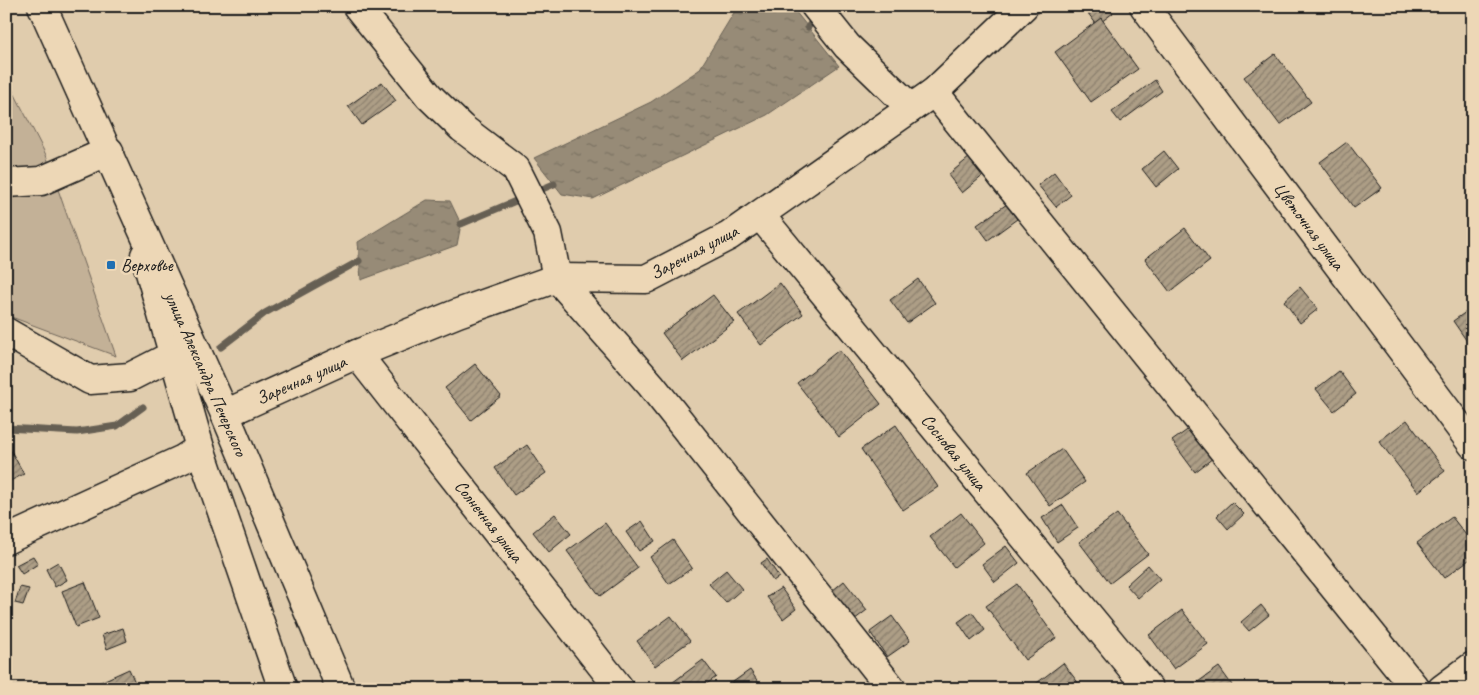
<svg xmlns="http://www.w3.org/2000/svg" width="1479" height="695" font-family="Caveat,sans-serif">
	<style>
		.garden { fill: #c3b197; stroke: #70665a }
		.water { fill: url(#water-ripples); stroke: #665f53 }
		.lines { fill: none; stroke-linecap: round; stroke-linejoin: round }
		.stream { stroke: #665f53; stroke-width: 7 }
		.building { fill: url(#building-hatch); stroke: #1c1c1c }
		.minor-casing { stroke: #1c1c1c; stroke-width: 31 }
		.major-casing { stroke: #1c1c1c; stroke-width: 31 }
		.path { stroke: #1c1c1c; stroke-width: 3; stroke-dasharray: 4 4; stroke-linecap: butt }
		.minor { stroke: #edd7b6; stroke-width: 28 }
		.major { stroke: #edd7b6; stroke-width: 28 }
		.poi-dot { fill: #1f6fb2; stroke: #edd7b6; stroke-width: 2 }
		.labels { text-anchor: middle; stroke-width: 5; stroke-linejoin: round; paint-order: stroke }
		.street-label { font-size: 18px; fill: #1c1c1c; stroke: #edd7b6 }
		.poi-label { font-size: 18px; fill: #1c1c1c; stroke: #edd7b6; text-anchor: start }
	</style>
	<defs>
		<pattern id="water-ripples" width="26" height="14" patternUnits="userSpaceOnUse" patternTransform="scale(1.25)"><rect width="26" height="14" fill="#978b77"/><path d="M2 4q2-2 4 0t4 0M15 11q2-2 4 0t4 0" fill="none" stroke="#7a7161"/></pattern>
		<pattern id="building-hatch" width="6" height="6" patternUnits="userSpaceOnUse" patternTransform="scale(1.25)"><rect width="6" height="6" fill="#ad9e86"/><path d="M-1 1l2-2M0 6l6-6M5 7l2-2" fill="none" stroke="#8c806d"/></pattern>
	</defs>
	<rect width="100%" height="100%" fill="#e0ccad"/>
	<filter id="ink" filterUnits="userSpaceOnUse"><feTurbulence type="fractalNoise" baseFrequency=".02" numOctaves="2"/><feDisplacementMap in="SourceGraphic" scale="10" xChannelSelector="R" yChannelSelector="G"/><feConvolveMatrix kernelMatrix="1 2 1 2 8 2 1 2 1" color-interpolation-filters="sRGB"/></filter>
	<g filter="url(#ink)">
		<!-- garden -->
		<polygon class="garden" points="6,77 46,155 116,356 6,315"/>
		<!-- water -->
		<g class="water">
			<polygon points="738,6 791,6 839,66 767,115 593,199 562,194 534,158 651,102 699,70"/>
			<polygon points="427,200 450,201 461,224 457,245 361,280 358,242"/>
		</g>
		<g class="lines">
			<!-- stream -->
			<g class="stream">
				<polyline points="808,27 817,16"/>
				<polyline points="535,192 554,184"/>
				<polyline points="461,224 525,197"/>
				<polyline points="221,347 265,313 359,261"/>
				<polyline points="6,428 77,432 117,426 143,407"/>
			</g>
		</g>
		<!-- building -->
		<g class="building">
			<polygon points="1086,6 1107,6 1113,13 1097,25 1084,8"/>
			<polygon points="1101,18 1138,69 1091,102 1055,52"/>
			<polygon points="1275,54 1311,102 1280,125 1244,77"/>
			<polygon points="1155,80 1162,91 1120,122 1112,112"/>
			<polygon points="382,82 396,101 362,125 348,106"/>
			<polygon points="1347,142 1382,188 1354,208 1320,162"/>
			<polygon points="1164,151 1178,169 1156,187 1142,169"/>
			<polygon points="970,157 985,174 962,193 948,175"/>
			<polygon points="1054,172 1071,195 1056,207 1038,185"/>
			<polygon points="1007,204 1017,219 988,240 977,225"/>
			<polygon points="1185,228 1210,261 1170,292 1145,259"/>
			<polygon points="918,279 935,303 907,323 890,300"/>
			<polygon points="780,283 803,314 761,345 738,314"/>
			<polygon points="1300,287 1318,309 1300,323 1284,301"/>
			<polygon points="713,295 734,322 683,361 662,333"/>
			<polygon points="1473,307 1473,350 1453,321"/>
			<polygon points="839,350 881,404 839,437 797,383"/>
			<polygon points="475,364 501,396 471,420 445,388"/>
			<polygon points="1339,371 1356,394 1334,411 1316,389"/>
			<polygon points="1407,420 1445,471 1418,492 1379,441"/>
			<polygon points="896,425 938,487 903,510 861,449"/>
			<polygon points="1190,428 1213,458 1195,472 1172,441"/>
			<polygon points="6,442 24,474 6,483"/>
			<polygon points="527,445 546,473 514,495 495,468"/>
			<polygon points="1062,449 1085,482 1050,506 1027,473"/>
			<polygon points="1232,502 1244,514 1228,529 1217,516"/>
			<polygon points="1063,505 1078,528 1057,542 1042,518"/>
			<polygon points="961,513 984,543 954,567 930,537"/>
			<polygon points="555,514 571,534 549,552 533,532"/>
			<polygon points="1117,514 1148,554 1110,583 1079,542"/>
			<polygon points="1452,517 1473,544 1473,557 1444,578 1417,543"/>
			<polygon points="642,521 655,541 639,551 626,532"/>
			<polygon points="605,523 638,568 600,596 567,551"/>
			<polygon points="673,540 692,568 669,584 650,557"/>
			<polygon points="1006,546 1019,563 995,582 982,564"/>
			<polygon points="33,556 38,564 22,574 16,565"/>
			<polygon points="767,559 779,577 773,581 761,563"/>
			<polygon points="58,562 67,580 55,587 46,569"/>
			<polygon points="1148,565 1160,579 1138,598 1126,585"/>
			<polygon points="726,570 742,589 726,603 709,584"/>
			<polygon points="844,581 867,610 854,620 832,591"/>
			<polygon points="85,582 99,618 76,627 62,591"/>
			<polygon points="1017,584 1056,638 1025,660 986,606"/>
			<polygon points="20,587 29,589 23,605 15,603"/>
			<polygon points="781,588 796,609 783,619 767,597"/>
			<polygon points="1261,605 1269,615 1249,631 1241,622"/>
			<polygon points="1182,610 1208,644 1174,669 1149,635"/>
			<polygon points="972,612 985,630 971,641 958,622"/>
			<polygon points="671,616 690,641 655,666 637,641"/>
			<polygon points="892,616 910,641 887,657 870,632"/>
			<polygon points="123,628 127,641 107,649 102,635"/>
			<polygon points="703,660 716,677 700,689 672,689 669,685"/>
			<polygon points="1063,663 1083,689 1029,689"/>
			<polygon points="1219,667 1232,685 1227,689 1188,689"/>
			<polygon points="129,669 138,689 98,689 96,684"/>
			<polygon points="750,670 763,689 723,689"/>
		</g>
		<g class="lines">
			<!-- minor casing -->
			<g class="minor-casing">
				<g id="minor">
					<polyline points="357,6 429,96 462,128 516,169 548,233 557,278 651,385 892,689"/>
					<polyline points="815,6 847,46 911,108"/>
					<polyline points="1144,6 1473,445"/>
					<polyline points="934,92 1416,689"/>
					<polyline points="6,183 41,181 109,151"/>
					<polyline points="760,215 1149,689"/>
					<polyline points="145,255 200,448 283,689"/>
					<polyline points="6,332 90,380 130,377 173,355"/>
					<polyline points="357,354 620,689"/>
					<polyline points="225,414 357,354 458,313 557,278 646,279 729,236 934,92 1024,6"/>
					<polyline points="6,540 183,459 200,448"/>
					<polyline points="1442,689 1473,666"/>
				</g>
			</g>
			<!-- major casing -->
			<g class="major-casing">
				<polyline id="major" points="42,6 225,414 341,689"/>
			</g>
			<!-- path -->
			<polyline class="path" points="6,56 7,56"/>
			<!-- minor -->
			<use href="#minor" class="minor"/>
			<!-- major -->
			<use href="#major" class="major"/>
		</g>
	</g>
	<!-- markers -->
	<rect class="poi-dot" x="106" y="260" width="10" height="10" rx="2.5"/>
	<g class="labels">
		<!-- street labels -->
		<g class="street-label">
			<text transform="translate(1309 226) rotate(53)" y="6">Цветочная улица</text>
			<text transform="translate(694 252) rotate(-28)" y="6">Заречная улица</text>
			<text transform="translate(206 374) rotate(66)" y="6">улица Александра Печерского</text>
			<text transform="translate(301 380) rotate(-24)" y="6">Заречная улица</text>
			<text transform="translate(954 452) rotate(51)" y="6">Сосновая улица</text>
			<text transform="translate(489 521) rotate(52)" y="6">Солнечная улица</text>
		</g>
		<!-- poi labels -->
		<g class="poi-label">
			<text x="121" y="271">Верховье</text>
		</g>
	</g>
	<!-- margin -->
	<rect width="1479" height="695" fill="none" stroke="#edd7b6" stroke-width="25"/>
	<rect x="12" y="12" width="1454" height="670" fill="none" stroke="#1c1c1c" stroke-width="2" filter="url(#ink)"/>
</svg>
